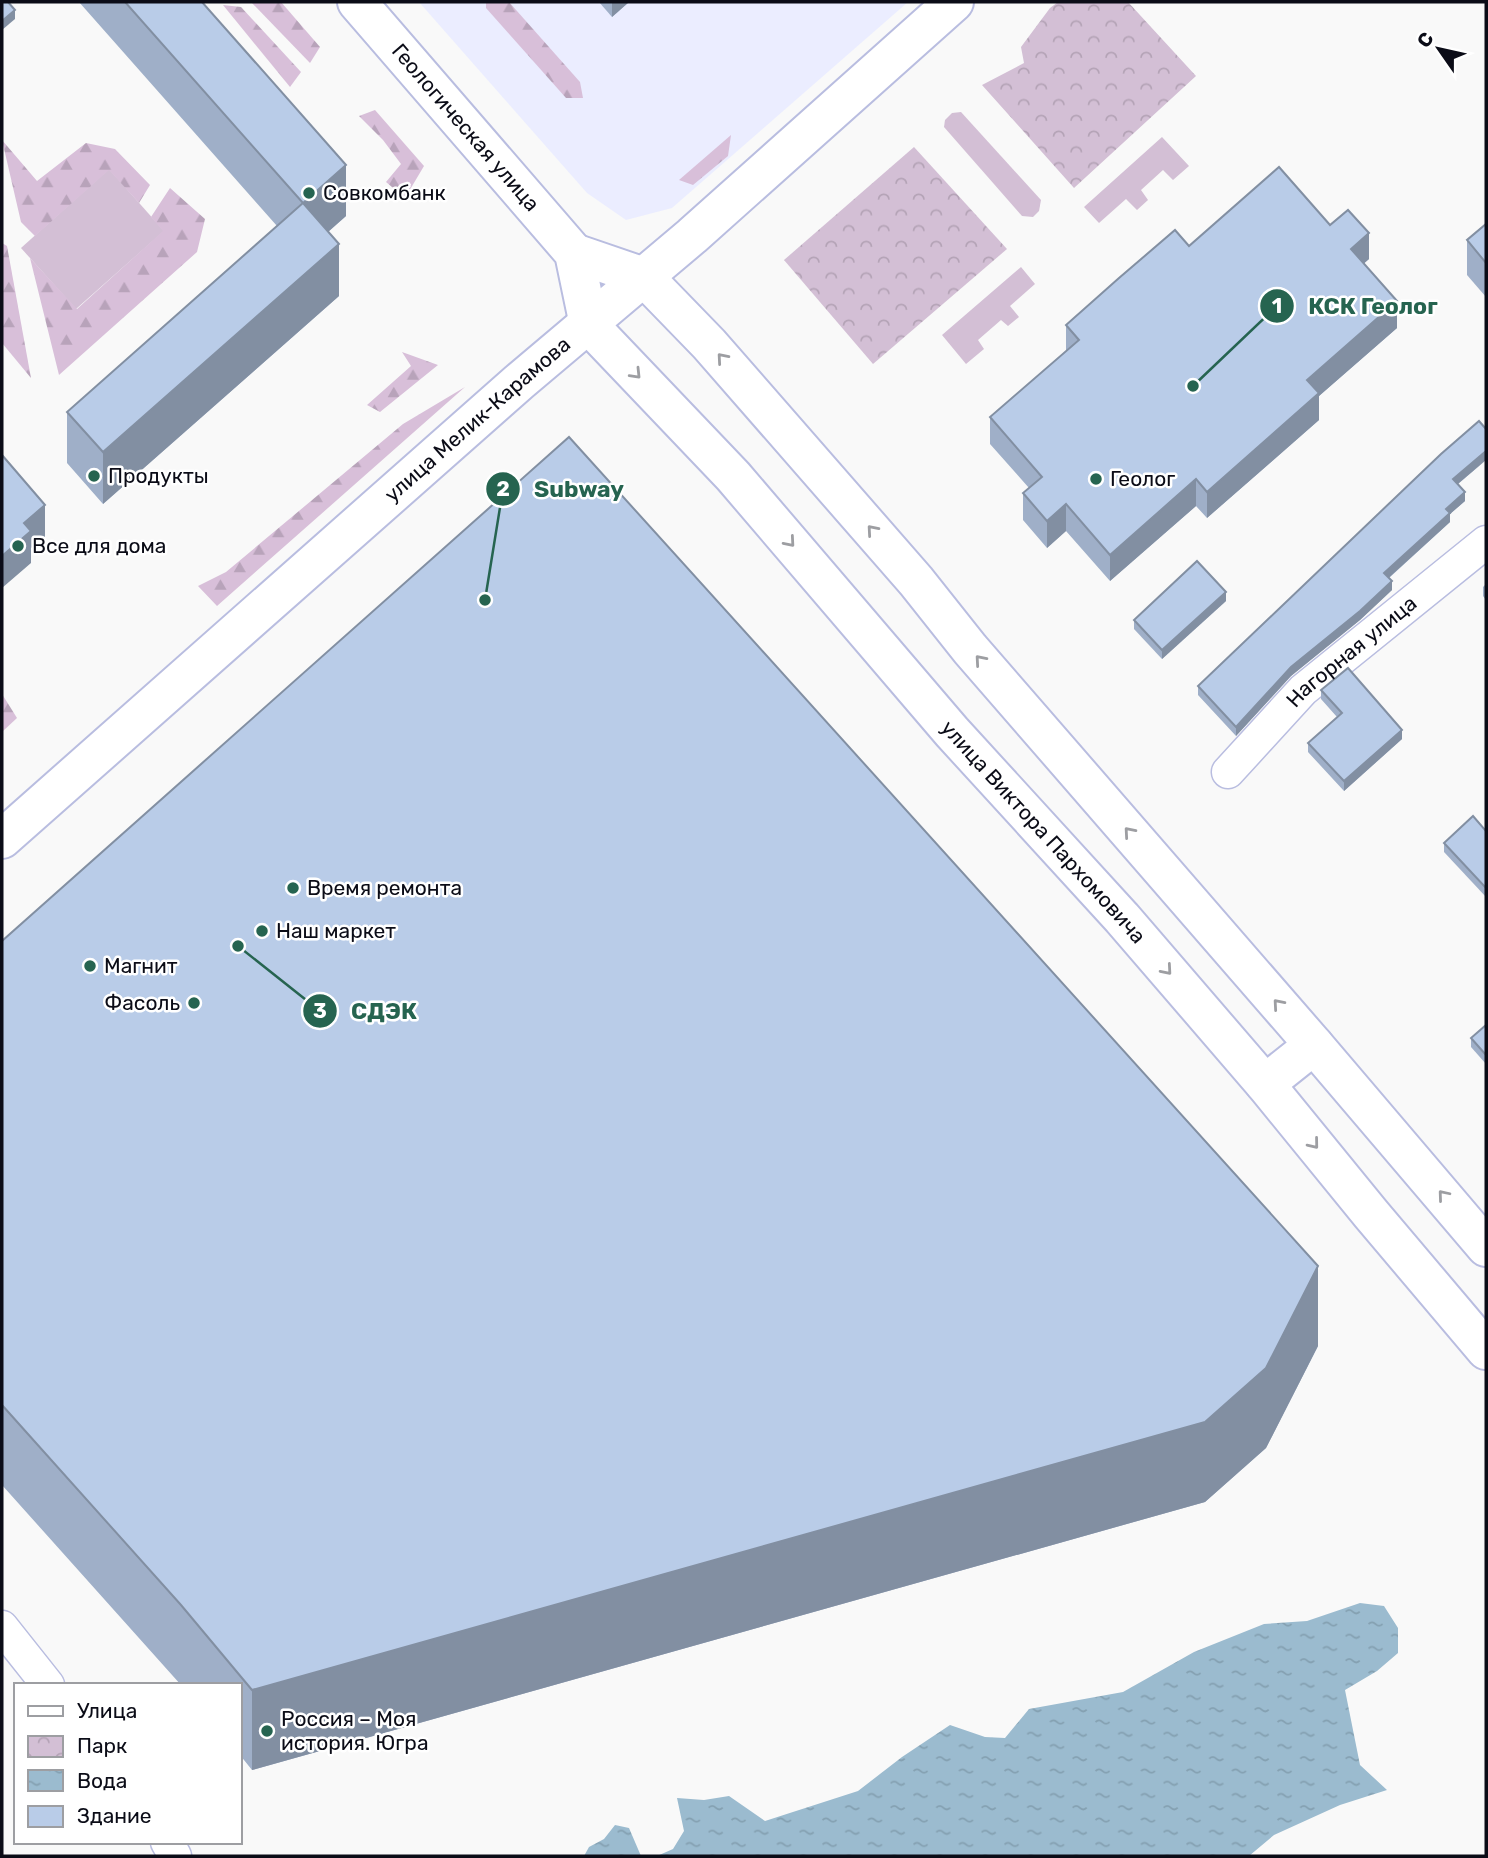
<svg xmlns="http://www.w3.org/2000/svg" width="1488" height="1858" font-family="Rubik,sans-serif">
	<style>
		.built { fill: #ebedff }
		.green { fill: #d3bfd5 }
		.forest { fill: url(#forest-firs) }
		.park { fill: url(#park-crowns) }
		.water { fill: url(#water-ripples) }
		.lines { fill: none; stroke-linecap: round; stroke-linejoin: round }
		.minor-casing { stroke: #b9bde0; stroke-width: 35 }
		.major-casing { stroke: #b9bde0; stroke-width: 42 }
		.minor { stroke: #fff; stroke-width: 32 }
		.major { stroke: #fff; stroke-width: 38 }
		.wall { fill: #9fafc8 }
		.shaded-wall { fill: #828fa2 }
		.building { fill: #b9cce8; stroke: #828fa2; stroke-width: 2 }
		.oneway { stroke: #9d9ea2 }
		.poi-dot { fill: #266450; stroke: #fff; stroke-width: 2.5 }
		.labels { text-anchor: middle; stroke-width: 5; stroke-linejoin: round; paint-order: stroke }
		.street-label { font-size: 21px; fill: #0b0c17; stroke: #fff }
		.poi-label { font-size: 21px; fill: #0b0c17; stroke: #fff; text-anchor: start }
		.leader { fill: none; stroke: #266450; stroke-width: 2.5 }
		.callout-dot { fill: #266450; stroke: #fff; stroke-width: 2.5 }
		.mark-label { font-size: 21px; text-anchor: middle; font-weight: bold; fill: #fff }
		.callout-label { font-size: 23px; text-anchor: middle; font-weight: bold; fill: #266450; stroke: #fff; stroke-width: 5; stroke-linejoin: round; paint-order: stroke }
	</style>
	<defs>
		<pattern id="forest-firs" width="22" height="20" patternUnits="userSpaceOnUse" patternTransform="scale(1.75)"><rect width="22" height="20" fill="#d8bfd9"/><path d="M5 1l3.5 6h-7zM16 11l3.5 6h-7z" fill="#b8a3ba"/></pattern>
		<pattern id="park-crowns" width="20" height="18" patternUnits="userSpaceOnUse" patternTransform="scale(1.75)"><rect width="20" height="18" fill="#d3bfd5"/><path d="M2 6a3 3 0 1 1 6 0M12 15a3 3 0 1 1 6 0" fill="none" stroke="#b4a3b6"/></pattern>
		<pattern id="water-ripples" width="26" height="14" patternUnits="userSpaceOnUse" patternTransform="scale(1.75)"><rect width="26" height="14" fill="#9bbbcf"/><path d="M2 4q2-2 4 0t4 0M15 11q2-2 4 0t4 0" fill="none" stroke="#84a0b1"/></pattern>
	</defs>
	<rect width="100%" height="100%" fill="#f9f9f9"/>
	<!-- built -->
	<polygon class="built" points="419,2 908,2 672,208 626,220 587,193"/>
	<!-- green -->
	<g class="green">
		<polygon points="961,112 1041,200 1039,211 1033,217 1022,216 944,127 945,120 952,113"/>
		<polygon points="1162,137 1189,166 1173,180 1163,170 1141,190 1148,200 1137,210 1126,199 1099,223 1084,207"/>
		<polygon points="109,169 164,231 76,309 21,248"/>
		<polygon points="1021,267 1035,284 1010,306 1019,317 1008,326 1001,320 978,340 984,349 966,364 942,335"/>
	</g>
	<!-- forest -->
	<g class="forest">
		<polygon points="251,2 281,2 320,47 310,63"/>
		<polygon points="486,2 509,2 580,82 583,98 566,98 486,8"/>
		<polygon points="223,5 241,7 301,72 290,87"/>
		<polygon points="375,110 424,166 405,198 386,182 401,164 383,140 359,116"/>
		<polygon points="731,135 728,156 693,185 679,180"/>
		<polygon points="2,140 37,181 86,143 115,149 150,185 139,203 109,170 35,236 21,222"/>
		<polygon points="170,188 205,219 197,252 59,375 30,258 77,309 163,231 151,217"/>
		<polygon points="2,243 7,246 31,378 2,343"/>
		<polygon points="402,352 438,365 380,412 367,405 411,366"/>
		<polygon points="465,387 217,606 198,586 226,572 403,424"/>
		<polygon points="2,694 17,718 2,732"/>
	</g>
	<!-- park -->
	<g class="park">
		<polygon points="1058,2 1128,2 1196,76 1074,188 982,85 1024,63 1021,47 1050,8"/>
		<polygon points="914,147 1007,249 873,364 784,260"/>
	</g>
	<!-- water -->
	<g class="water">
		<polygon points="1360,1603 1384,1606 1398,1628 1398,1653 1377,1671 1345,1690 1360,1765 1387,1790 1340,1805 1274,1835 1249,1856 657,1856 673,1849 684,1831 677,1798 704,1800 729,1796 765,1821 858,1791 902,1757 950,1725 985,1737 1005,1738 1029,1709 1123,1692 1194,1652 1264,1624 1307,1621"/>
		<polygon points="615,1825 629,1828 641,1856 584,1856 589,1847 604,1839"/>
	</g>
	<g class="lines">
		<!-- minor casing -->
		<g class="minor-casing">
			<g id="minor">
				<path id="s1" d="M1228 772 1303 690 1486 542"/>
				<polyline points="2,1627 48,1685"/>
				<polyline points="167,1842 175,1856"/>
			</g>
		</g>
		<!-- major casing -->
		<g class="major-casing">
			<g id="major">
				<path id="s2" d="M357 2 574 253 589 325"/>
				<polyline points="574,253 644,277 709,344 916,581 970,649 1314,1045 1486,1247"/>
				<path id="s3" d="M589 325 733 476 952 732 1122 918 1265 1084 1371 1214 1486 1350"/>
				<path id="s4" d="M2 839 519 382 692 236 954 2"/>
				<polyline points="1265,1084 1314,1045"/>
			</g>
		</g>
		<!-- minor -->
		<use href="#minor" class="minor"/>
		<!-- major -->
		<use href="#major" class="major"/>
	</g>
	<!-- wall -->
	<g class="wall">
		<polygon points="79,2 202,2 346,216 328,232 339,296 103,504 67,463 67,412 277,226"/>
		<polygon points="599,2 629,2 612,17"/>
		<polygon points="1486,224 1486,297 1467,275 1467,240"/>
		<polygon points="1330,225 1369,259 1364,263 1397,328 1319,396 1319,420 1207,518 1196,506 1110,581 1066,531 1047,548 1023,520 1023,493 1029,488 990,444 990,417 1066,351 1066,325 1189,246"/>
		<polygon points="1486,460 1458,484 1465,501 1450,514 1450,522 1389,578 1392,590 1360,620 1291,676 1236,736 1198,695 1198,686"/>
		<polygon points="1486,584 1486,600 1483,596 1483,587"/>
		<polygon points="1226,601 1162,659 1134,629 1134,620"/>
		<polygon points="1321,690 1402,739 1344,791 1308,752 1308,743 1337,717 1321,699"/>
		<polygon points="1486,831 1486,897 1444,852 1444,843"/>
		<polygon points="2,941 1318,1346 1266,1448 1205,1502 252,1770 240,1755 240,1685 181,1685 2,1485"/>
		<polygon points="1486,1025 1486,1064 1471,1047 1471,1038"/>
	</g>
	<!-- shaded-wall -->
	<g class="shaded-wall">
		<polygon points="612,2 629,2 612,17"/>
		<polygon points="15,10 15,19 2,30 2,21"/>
		<polygon points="346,165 346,216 303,254 303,203"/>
		<polygon points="1369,233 1369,259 1351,275 1351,249"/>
		<polygon points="339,244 339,296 103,504 103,452"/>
		<polygon points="1397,301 1397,328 1319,396 1319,420 1207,518 1207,492 1307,380"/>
		<polygon points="1486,451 1486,460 1453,488 1453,479"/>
		<polygon points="1196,479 1196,506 1110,581 1110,555"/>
		<polygon points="1465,492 1465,501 1450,514 1450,522 1384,582 1384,573 1446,509"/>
		<polygon points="1066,504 1066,531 1047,548 1047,521"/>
		<polygon points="45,505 45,537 31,548 31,563 2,588 2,556 24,523"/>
		<polygon points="1392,581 1392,590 1360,620 1291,676 1236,736 1236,727 1291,667"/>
		<polygon points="1226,592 1226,601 1162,659 1162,650"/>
		<polygon points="1402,730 1402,739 1344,791 1344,781"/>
		<polygon points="1318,1266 1318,1346 1266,1448 1205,1502 252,1770 252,1690"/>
	</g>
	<!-- building -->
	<g class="building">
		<polygon points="2,2 8,2 15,10 2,21"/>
		<polygon points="125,2 202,2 346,165 303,203 339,244 103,452 67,412 303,203"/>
		<polygon points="1279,167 1330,225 1348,210 1369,233 1351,249 1397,301 1307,380 1319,393 1207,492 1196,479 1110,555 1066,504 1047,521 1023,493 1042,477 990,417 1079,340 1066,325 1119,278 1175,230 1189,246"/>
		<polygon points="1486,224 1486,263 1467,240"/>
		<polygon points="1479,421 1486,429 1486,451 1453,479 1465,492 1446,509 1450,513 1384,573 1392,581 1360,611 1291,667 1236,727 1198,686 1441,454"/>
		<polygon points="569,437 1318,1266 1266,1368 1205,1422 252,1690 181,1605 2,1405 2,941"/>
		<polygon points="2,455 45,505 24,523 31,531 2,556"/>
		<polygon points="1197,561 1226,592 1162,650 1134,620"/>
		<polygon points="1348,668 1402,730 1344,781 1308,743 1342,713 1321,690"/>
		<polygon points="1473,816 1486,831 1486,888 1444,843"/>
		<polygon points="1486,1025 1486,1055 1471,1038"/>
	</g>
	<!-- one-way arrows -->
	<defs><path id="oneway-chevron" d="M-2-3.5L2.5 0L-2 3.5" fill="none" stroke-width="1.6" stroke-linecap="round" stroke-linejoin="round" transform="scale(1.75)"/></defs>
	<g class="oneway">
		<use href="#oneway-chevron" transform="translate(722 358) rotate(-131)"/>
		<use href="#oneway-chevron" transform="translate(636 374) rotate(46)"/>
		<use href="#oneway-chevron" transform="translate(872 530) rotate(-131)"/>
		<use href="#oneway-chevron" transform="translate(790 542) rotate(49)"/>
		<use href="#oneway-chevron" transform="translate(980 660) rotate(-131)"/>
		<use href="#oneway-chevron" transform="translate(1129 832) rotate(-131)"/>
		<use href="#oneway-chevron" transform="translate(1167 970) rotate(49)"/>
		<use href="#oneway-chevron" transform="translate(1278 1004) rotate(-131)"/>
		<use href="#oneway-chevron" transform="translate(1314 1144) rotate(51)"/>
		<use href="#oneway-chevron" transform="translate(1443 1195) rotate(-130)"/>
	</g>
	<!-- markers -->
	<g class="poi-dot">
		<circle cx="309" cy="193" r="7"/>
		<circle cx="94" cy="476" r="7"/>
		<circle cx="1096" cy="479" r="7"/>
		<circle cx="18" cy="546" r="7"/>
		<circle cx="293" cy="888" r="7"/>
		<circle cx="262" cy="931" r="7"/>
		<circle cx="90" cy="966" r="7"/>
		<circle cx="194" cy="1003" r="7"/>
		<circle cx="267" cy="1731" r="7"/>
	</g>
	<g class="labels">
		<!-- street labels -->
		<g class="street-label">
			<text dy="7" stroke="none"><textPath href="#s2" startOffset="166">Геологическая улица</textPath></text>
			<text dy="7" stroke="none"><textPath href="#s4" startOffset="634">улица Мелик-Карамова</textPath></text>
			<text dy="7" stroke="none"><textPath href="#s1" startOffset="173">Нагорная улица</textPath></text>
			<text dy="7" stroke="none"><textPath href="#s3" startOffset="681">улица Виктора Пархомовича</textPath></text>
		</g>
		<!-- poi labels -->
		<g class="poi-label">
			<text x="323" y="200">Совкомбанк</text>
			<text x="108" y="483">Продукты</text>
			<text x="1110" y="486">Геолог</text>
			<text x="32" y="553">Все для дома</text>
			<text x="307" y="895">Время ремонта</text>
			<text x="276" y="938">Наш маркет</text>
			<text x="104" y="973">Магнит</text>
			<text x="180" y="1010" text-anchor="end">Фасоль</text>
			<text x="281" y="1726">Россия – Моя<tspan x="281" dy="24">история. Югра</tspan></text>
		</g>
	</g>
	<!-- callouts -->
	<path class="leader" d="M1193 386L1277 306M485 600L503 489M238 946L320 1011"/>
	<g class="callout-dot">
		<circle cx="1193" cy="386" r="7"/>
		<circle cx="485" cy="600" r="7"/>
		<circle cx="238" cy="946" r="7"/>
		<circle cx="1277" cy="306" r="18"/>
		<circle cx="503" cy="489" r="18"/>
		<circle cx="320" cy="1011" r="18"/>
	</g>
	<g class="mark-label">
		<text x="1277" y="313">1</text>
		<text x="503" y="496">2</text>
		<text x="320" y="1018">3</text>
	</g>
	<g class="callout-label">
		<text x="1373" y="314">КСК Геолог</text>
		<text x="579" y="497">Subway</text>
		<text x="384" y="1019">СДЭК</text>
	</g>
	<!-- border -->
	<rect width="1488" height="1858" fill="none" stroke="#0b0c17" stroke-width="7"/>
	<!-- legend -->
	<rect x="14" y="1683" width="228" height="161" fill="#ffffff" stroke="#9d9ea2" stroke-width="2"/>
	<rect x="28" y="1706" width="35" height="10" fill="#ffffff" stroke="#9d9ea2" stroke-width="2"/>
	<text x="77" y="1718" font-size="21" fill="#0b0c17">Улица</text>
	<rect x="28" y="1736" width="35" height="21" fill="url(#park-crowns)" stroke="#9d9ea2" stroke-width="2"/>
	<text x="77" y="1753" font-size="21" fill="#0b0c17">Парк</text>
	<rect x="28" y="1770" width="35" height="21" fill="url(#water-ripples)" stroke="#9d9ea2" stroke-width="2"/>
	<text x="77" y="1788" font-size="21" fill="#0b0c17">Вода</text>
	<rect x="28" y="1806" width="35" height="21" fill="#b9cce8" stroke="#9d9ea2" stroke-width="2"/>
	<text x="77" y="1823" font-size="21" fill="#0b0c17">Здание</text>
	<!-- north arrow -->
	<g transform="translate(1439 49) rotate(304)" stroke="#ffffff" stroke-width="5" paint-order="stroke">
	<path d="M0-5L12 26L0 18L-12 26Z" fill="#0b0c17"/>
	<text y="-10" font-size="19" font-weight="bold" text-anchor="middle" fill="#0b0c17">С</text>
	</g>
</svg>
